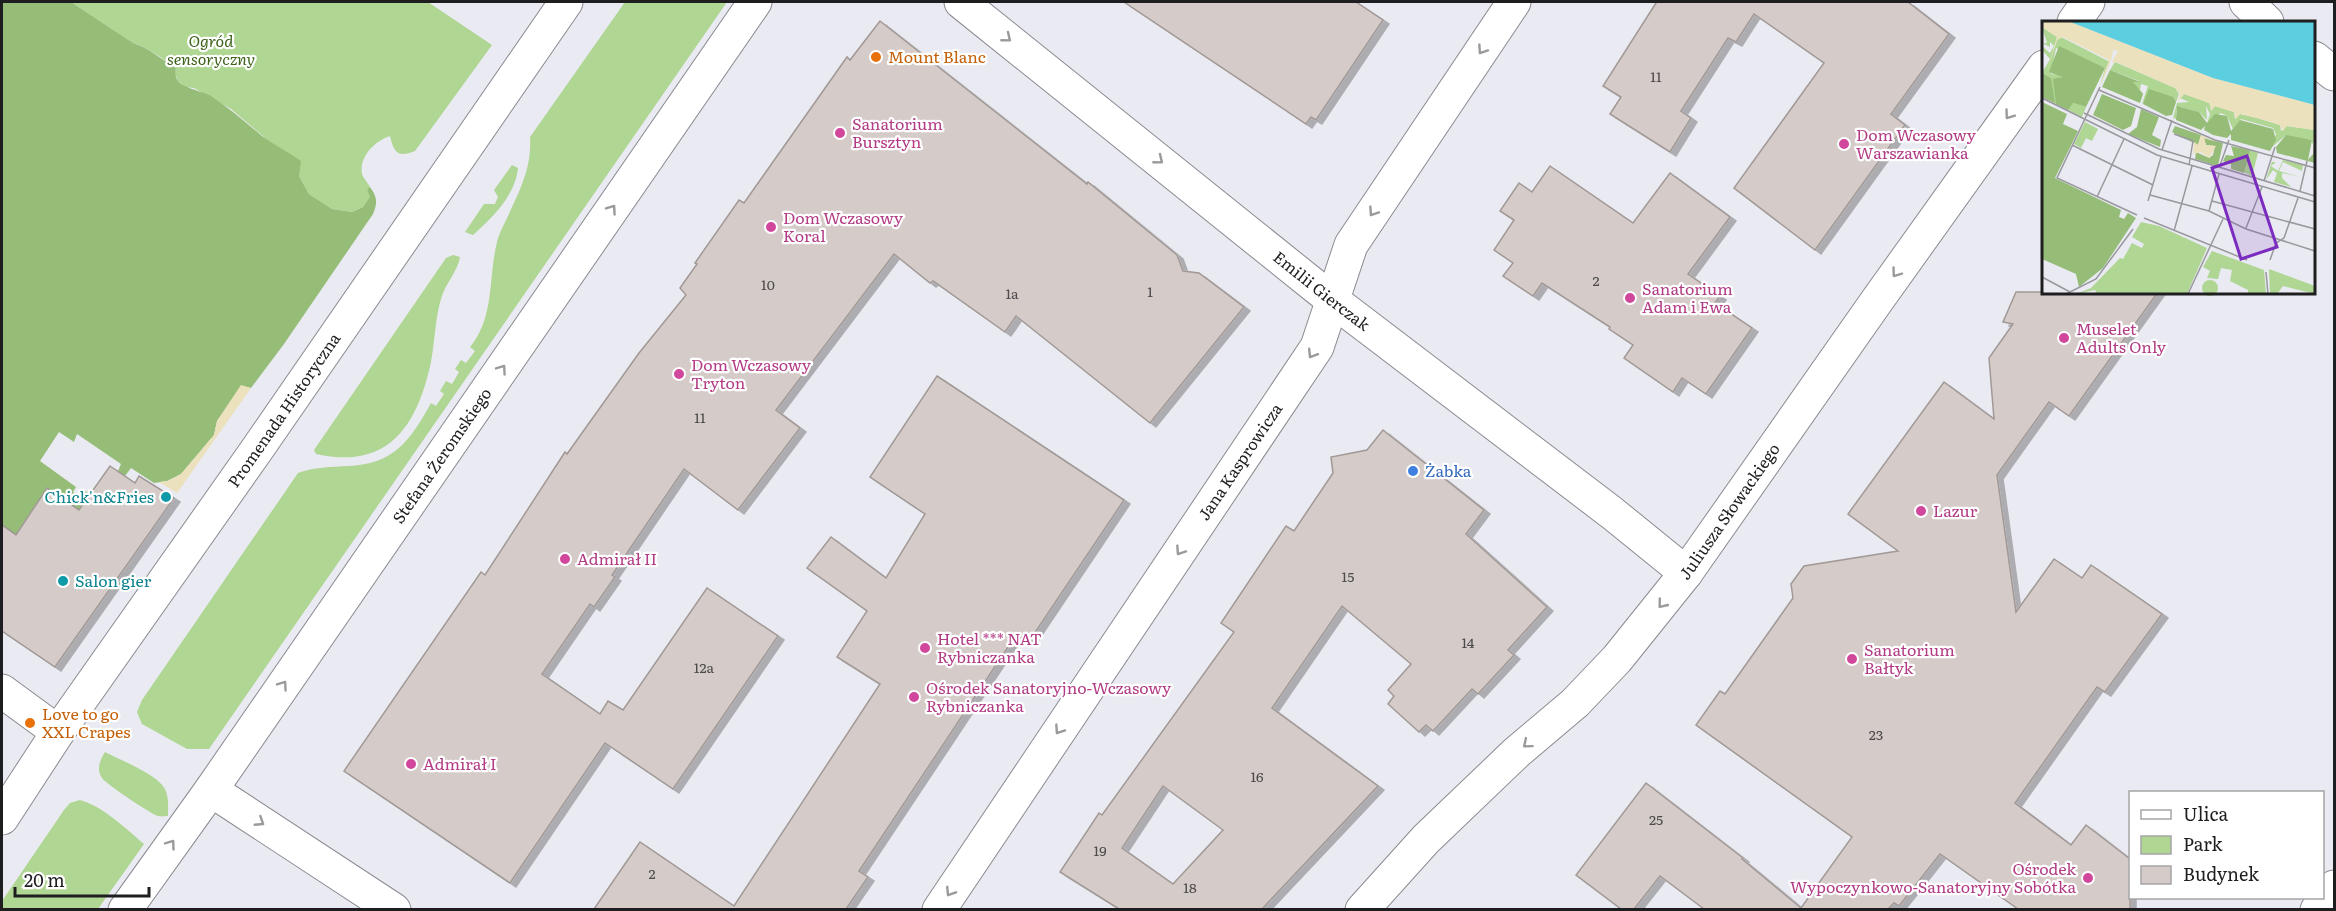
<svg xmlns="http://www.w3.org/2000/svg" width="2336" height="911" font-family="Literata,serif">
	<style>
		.green { fill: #afd693 }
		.forest { fill: #95bd77 }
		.sand { fill: #ebe1bc }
		.building { fill: #d5ccc9; stroke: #a19996; stroke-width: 1.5; fill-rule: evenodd; filter: url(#shadow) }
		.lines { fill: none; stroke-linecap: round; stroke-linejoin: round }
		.street-casing { stroke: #8a8a91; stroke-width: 35 }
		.street { stroke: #fff; stroke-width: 33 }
		.oneway { stroke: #9a9a9b }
		.food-dot { fill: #e8710a; stroke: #fff; stroke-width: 2 }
		.hotel-dot { fill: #d1479c; stroke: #fff; stroke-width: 2 }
		.shop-dot { fill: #3f7fe0; stroke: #fff; stroke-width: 2 }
		.culture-dot { fill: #0f9aa8; stroke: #fff; stroke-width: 2 }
		.labels { text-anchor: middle; stroke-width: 4.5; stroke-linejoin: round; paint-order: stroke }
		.number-label { font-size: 14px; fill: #4c4a4b }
		.park-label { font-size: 16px; font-style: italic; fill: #3d621a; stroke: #fff }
		.food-label { font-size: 16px; fill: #c56008; stroke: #fff; text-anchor: start }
		.hotel-label { font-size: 16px; fill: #b23c85; stroke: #fff; text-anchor: start }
		.street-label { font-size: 16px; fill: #1e1e21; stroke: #fff }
		.shop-label { font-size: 16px; fill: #366cbe; stroke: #fff; text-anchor: start }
		.culture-label { font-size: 16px; fill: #0d838f; stroke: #fff; text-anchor: end }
		.inset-road { fill: none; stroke: #98989e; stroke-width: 1.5 }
		.view { fill: #7b2cbf; fill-opacity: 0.15; stroke: #7b2cbf; stroke-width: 3 }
		.inset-edge { fill: none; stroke: #1e1e21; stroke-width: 3 }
	</style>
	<defs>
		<filter id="shadow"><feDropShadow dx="6" dy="4" stdDeviation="0" flood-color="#0004"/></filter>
	</defs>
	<rect width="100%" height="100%" fill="#eaeaf2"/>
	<!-- green -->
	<g class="green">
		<path d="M71 2H428L492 45 415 151C398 158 394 153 390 136 375 141 359 156 362 174 363 178 368 183 370 187L367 189 371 197 363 207 352 212 332 209 309 194 299 176 263 136 231 109 194 88 185 87 178 81 175 74 176 67C162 59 148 47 133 43Z"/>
		<path d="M625 2H727L209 749H187L142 724 137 712 142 700 298 473C314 467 331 467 348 466 394 464 410 441 431 403L436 406 444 394 440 391 446 381 452 384 459 372 455 369 461 360 466 363 475 351 470 347C495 317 488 278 497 242 499 233 504 225 508 216 520 190 532 167 530 137Z"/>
		<path d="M512 165 518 168C515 196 493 217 473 235L465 232 484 204H495L498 197 494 190Z"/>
		<path d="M453 255 460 257C458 271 445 284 441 299 435 319 435 341 431 362 417 427 388 470 316 454L314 450 446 258Z"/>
		<path d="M105 752C120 760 157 774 165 789 169 797 168 807 168 816 165 816 161 817 158 816 151 814 106 784 102 778 96 769 100 760 105 752Z"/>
		<path d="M80 800C104 807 125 828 144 844L98 909H2V901L64 810 70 803Z"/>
	</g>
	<!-- forest -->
	<path class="forest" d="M2 2H71L133 43C148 47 162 60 176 68 175 72 175 77 178 81 183 88 202 91 211 96 229 108 245 122 262 136 274 145 288 152 301 161L299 176 309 194 332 209 352 212 363 207 370 197 367 189 370 187C377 197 378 202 373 214L284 344 251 388 241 386 217 421 214 435 181 474 167 481 154 483 131 468 125 476 118 471 121 464 77 434 74 442 59 432 40 461 76 487 73 492 80 496 84 490 90 494 79 510 47 489 24 523 42 535 30 544 2 526Z"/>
	<!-- sand -->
	<polygon class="sand" points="241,385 251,388 177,493 159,482 168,481 181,474 214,435 217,421"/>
	<!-- building -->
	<g class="building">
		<polygon points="1124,2 1356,2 1383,20 1316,120 1311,117 1306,124"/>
		<polygon points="1654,2 1908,2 1949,34 1891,114 1905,125 1815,250 1734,188 1824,63 1754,14 1736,42 1728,38 1681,111 1691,118 1670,152 1610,114 1621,97 1603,86 1656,3"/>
		<polygon points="880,21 1087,184 1088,182 1177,255 1183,271 1199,273 1244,307 1150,423 1016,316 1005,332 933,281 930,283 894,254 776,410 800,428 738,510 684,469 612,575 615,577 594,607 590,604 542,674 600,714 608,701 623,710 707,588 778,636 673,789 605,743 510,883 344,771 481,572 485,575 565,452 567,454 639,353 686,295 680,288 697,264 695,263 739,200 744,203 847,57 850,60"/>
		<polygon points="1550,166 1633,223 1670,173 1730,217 1688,274 1720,296 1715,303 1752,328 1706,394 1682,378 1673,392 1624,358 1633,345 1609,329 1610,327 1542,283 1533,296 1503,276 1513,263 1494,250 1514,220 1500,211 1519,183 1532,192"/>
		<polygon points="2016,292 2158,292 2069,416 2049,402 1997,475 2016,612 2054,559 2082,578 2091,565 2162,614 2105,692 2097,687 2015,803 2071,845 2086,825 2130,859 2130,909 2018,909 1940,854 1899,906 1894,903 1888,909 1704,909 1660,876 1634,909 1621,909 1576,875 1646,783 1743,858 1742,859 1801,908 1852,837 1696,725 1720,691 1725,694 1793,598 1791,584 1804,566 1898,551 1848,514 1944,382 1994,419 1989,358 2013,324 2003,322"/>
		<polygon points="937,376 1124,500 1030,640 1018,632 859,871 868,877 846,909 594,909 640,842 734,906 880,684 837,657 867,611 807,568 831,537 886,578 925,514 870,477"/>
		<path d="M1383 430 1484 510 1466 534 1547 607 1508 650 1514 655 1478 694 1472 689 1433 731 1426 725 1419 732 1388 704 1394 696 1388 690 1411 664 1342 606 1272 708 1378 786 1262 909H1119L1060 872 1099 813 1102 815 1234 632 1221 623 1286 526 1294 531 1333 473 1331 457 1367 450ZM1163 786 1223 830 1173 884 1122 848Z"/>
		<polygon points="110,466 135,483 139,476 174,498 55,667 2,631 2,525 16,535 47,488 79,510"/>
	</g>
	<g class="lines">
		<!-- street casing -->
		<g class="street-casing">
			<g id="street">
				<path id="s1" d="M961 2 1331 299 1612 513 1686 573"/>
				<polyline points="2246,2 2267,22"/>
				<polyline points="2074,22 2088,2"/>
				<polyline points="2314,58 2334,74"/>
				<polyline points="2,691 58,732"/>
				<polyline points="211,790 394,910"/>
				<path id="s2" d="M2 818 58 732 258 448 566 2"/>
				<path id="s3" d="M125 910 211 790 755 2"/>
				<path id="s4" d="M939 910 1317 347 1351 245 1514 2"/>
				<path id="s5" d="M1362 910 1426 839 1517 752 1575 703 1617 659 1686 573 1876 302 2044 67"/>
				<polyline points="2317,910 2334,887"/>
			</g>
		</g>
		<!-- street -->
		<use href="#street" class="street"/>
	</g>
	<!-- one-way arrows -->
	<defs><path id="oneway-chevron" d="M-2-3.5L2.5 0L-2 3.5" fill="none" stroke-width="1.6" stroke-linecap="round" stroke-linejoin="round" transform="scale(1.5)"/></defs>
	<g class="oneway">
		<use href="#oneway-chevron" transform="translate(1007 38) rotate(39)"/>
		<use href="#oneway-chevron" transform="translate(1482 50) rotate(124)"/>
		<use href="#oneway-chevron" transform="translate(2009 115) rotate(126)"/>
		<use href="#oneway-chevron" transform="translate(1159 160) rotate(39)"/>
		<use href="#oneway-chevron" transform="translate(612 209) rotate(-55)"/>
		<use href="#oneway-chevron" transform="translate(1373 212) rotate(124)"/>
		<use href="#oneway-chevron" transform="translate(1896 273) rotate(126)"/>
		<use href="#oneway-chevron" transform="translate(1312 354) rotate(122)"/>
		<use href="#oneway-chevron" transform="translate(502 369) rotate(-55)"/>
		<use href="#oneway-chevron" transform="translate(1180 551) rotate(124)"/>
		<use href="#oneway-chevron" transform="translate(1662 604) rotate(129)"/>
		<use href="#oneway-chevron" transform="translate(283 685) rotate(-55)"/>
		<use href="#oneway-chevron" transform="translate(1059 730) rotate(124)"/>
		<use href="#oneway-chevron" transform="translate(1527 744) rotate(140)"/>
		<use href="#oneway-chevron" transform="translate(260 822) rotate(33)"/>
		<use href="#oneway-chevron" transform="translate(171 844) rotate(-54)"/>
		<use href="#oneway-chevron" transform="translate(950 892) rotate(123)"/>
	</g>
	<!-- markers -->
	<g class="food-dot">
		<circle cx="876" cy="57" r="6"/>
		<circle cx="30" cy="723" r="6"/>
	</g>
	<g class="hotel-dot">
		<circle cx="840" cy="133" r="6"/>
		<circle cx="1844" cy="144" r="6"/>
		<circle cx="771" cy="227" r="6"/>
		<circle cx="1630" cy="298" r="6"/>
		<circle cx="2064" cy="338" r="6"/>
		<circle cx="679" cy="374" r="6"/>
		<circle cx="1921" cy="511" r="6"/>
		<circle cx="565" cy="559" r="6"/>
		<circle cx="925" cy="648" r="6"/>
		<circle cx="1852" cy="659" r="6"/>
		<circle cx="914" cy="697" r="6"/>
		<circle cx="411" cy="764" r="6"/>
		<circle cx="2088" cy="878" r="6"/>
	</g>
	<circle class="shop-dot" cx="1413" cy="471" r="6"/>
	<g class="culture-dot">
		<circle cx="166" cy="497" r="6"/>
		<circle cx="63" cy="581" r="6"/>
	</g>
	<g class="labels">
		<!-- number labels -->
		<g class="number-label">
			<text x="1656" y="82">11</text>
			<text x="1596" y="286">2</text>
			<text x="768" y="290">10</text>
			<text x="1150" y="297">1</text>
			<text x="1012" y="299">1a</text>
			<text x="700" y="423">11</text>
			<text x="1348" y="582">15</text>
			<text x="1468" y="648">14</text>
			<text x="704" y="673">12a</text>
			<text x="1876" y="740">23</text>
			<text x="1257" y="782">16</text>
			<text x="1656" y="825">25</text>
			<text x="1100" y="856">19</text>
			<text x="652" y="879">2</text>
			<text x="1190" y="893">18</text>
		</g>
		<!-- park labels -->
		<g class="park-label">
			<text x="211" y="47">Ogród<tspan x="211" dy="18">sensoryczny</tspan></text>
		</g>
		<!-- food labels -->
		<g class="food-label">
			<text x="888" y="63">Mount Blanc</text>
			<text x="42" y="720">Love to go<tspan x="42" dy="18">XXL Crapes</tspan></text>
		</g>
		<!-- hotel labels -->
		<g class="hotel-label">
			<text x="852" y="130">Sanatorium<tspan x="852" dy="18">Bursztyn</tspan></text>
			<text x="1856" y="141">Dom Wczasowy<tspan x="1856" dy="18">Warszawianka</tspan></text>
			<text x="783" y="224">Dom Wczasowy<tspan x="783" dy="18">Koral</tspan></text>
			<text x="1642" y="295">Sanatorium<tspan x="1642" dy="18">Adam i Ewa</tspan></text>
			<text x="2076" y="335">Muselet<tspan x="2076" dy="18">Adults Only</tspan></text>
			<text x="691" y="371">Dom Wczasowy<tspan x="691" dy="18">Tryton</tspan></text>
			<text x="1933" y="517">Lazur</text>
			<text x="577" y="565">Admirał II</text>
			<text x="937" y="645">Hotel *** NAT<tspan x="937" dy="18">Rybniczanka</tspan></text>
			<text x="1864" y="656">Sanatorium<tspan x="1864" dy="18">Bałtyk</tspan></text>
			<text x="926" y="694">Ośrodek Sanatoryjno-Wczasowy<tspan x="926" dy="18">Rybniczanka</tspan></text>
			<text x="423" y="770">Admirał I</text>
			<text x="2076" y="875" text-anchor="end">Ośrodek<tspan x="2076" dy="18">Wypoczynkowo-Sanatoryjny Sobótka</tspan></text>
		</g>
		<!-- street labels -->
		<g class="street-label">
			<text dy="6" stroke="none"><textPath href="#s1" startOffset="462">Emilii Gierczak</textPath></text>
			<text dy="6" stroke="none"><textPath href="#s2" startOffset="496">Promenada Historyczna</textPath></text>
			<text dy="6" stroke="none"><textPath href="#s3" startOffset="554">Stefana Żeromskiego</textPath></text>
			<text dy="6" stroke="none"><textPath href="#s4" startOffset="540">Jana Kasprowicza</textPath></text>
			<text dy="6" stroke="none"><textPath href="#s5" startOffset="544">Juliusza Słowackiego</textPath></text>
		</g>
		<!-- shop labels -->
		<g class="shop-label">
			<text x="1425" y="477">Żabka</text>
		</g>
		<!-- culture labels -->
		<g class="culture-label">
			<text x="154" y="503">Chick'n&amp;Fries</text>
			<text x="75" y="587" text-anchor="start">Salon gier</text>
		</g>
	</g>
	<!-- overview -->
	<g transform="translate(2042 21)">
		<rect width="273" height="273" fill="#eaeaf2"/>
		<path d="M0 6 15 16 9 38 15 19 19 16 68 41 58 65 63 47 14 27 9 53 19 54 23 47 13 66 16 79 26 86 31 82 44 86 40 96 0 76 9 57 0 52 8 38 0 29V25L8 32 12 25 8 21V26L0 22H5ZM73 41 133 67 137 73 134 81 131 77 105 78 100 83 106 65 99 63 98 70 102 73 95 70 91 61 97 60 68 49ZM142 73 168 82 169 90 173 85 192 91 193 98 198 93 215 97 238 104 239 110 244 105 273 109V120L270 123V119L243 115 230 126 234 113 231 107 199 98 191 108 185 95 179 92 165 102 168 93 164 85 165 99 157 91 139 86 134 90 135 98 131 97 135 82 147 81 138 77ZM43 101 56 108 50 120 44 117 39 127 32 123ZM208 129 216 132 210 155 201 151ZM241 139 261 144 260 150 241 141 237 150 259 156 240 152V157L249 166 232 161 235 152 231 149 224 159 230 141H234L229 145 236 150ZM99 201 117 205 165 227 145 273H55L53 269 34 273 49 267 78 237 81 238 90 222 100 227 102 223 90 216ZM170 230 222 249 224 273H206V269L188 260 190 249 179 247 176 258 165 257 168 250 161 246ZM227 248 273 265V273L241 265 235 273H228ZM160 267a8 8 0 1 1 16 0a8 8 0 1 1-16 0Z" fill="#afd693"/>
		<path d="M17 25 63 47 44 86 31 82 26 89 14 83 11 58 20 56 7 51ZM68 49 98 61H91L101 73 98 82 60 66ZM0 52 9 57 13 82 0 76ZM107 68 131 76 134 81 130 94 124 95 101 83ZM60 73 94 87 89 105 81 109 51 94ZM0 81 25 93 21 103 36 110 13 157 79 189 77 196 82 198 86 192 94 197 61 247 37 266 34 253 0 238ZM135 85 157 91 165 102 173 93 185 95 189 110 198 99 231 108 234 119 228 130 189 119V113L185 117 171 114 162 109 163 105 159 109 134 99ZM99 88 117 96 110 114 119 119 118 126 86 113 95 106ZM133 105 159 114 156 124 130 111ZM244 114 270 119 266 139 271 133 272 119 273 142 235 132 234 126ZM162 117 181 122 176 145 153 138 154 131 167 137 171 134 173 125 164 124ZM189 125 208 129 202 152 189 148V143L181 140 184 134 192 135Z" fill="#95bd77"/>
		<path d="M0 0H26L171 57 273 84V109L245 105 241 110 238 104 215 97 198 93 194 98 192 91 173 85 170 89 167 82 142 73 135 82 138 73 133 67 74 41 70 42 60 66 72 37 76 30 71 29 70 36 64 52 58 64 67 39 21 16 15 19 4 54 15 16 0 6ZM159 114 175 121 162 117 164 124 174 125 167 137 159 131 151 133 152 121 156 124Z" fill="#ebe1bc"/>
		<path d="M26 0H273V84L171 57Z" fill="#5bcedf"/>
		<path class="inset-road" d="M58 66 15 157 95 194M57 69 173 119 273 147M0 77 115 134 273 181M42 92 117 128 273 175M132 113 151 120 147 144M30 124 111 164M120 129 130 99M177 147 187 119M222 160 233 126M258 170 265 140M108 174 167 190 204 208 273 230M55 176 82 118M106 180 119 136M170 180 273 208M167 190 177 153M102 197 205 239M204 207 220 166M132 210 150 145M228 239 234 222 242 217 256 177M224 251 226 273M0 256 28 271M24 273 54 258 91 208M146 273 181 198"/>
		<path class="view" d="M205 135 235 226 199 238 170 147Z"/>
		<rect width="273" height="273" class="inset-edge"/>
	</g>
	<!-- border -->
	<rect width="2336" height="911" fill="none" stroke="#1e1e21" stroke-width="6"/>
	<!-- legend -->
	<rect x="2129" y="791" width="195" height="108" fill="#ffffff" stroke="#a5a5a6" stroke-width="1.5"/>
	<rect x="2141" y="810" width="30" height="9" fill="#ffffff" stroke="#a5a5a6" stroke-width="1.5"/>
	<text x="2183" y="821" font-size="18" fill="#1e1e21">Ulica</text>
	<rect x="2141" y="836" width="30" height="18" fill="#afd693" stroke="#a5a5a6" stroke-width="1.5"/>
	<text x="2183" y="851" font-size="18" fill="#1e1e21">Park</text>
	<rect x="2141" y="866" width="30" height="18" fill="#d5ccc9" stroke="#a5a5a6" stroke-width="1.5"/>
	<text x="2183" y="881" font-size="18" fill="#1e1e21">Budynek</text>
	<!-- scale -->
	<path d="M15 887v9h134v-9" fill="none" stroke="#1e1e21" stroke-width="3"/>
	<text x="24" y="887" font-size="18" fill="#1e1e21" stroke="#ffffff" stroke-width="4.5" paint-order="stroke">20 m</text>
</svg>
